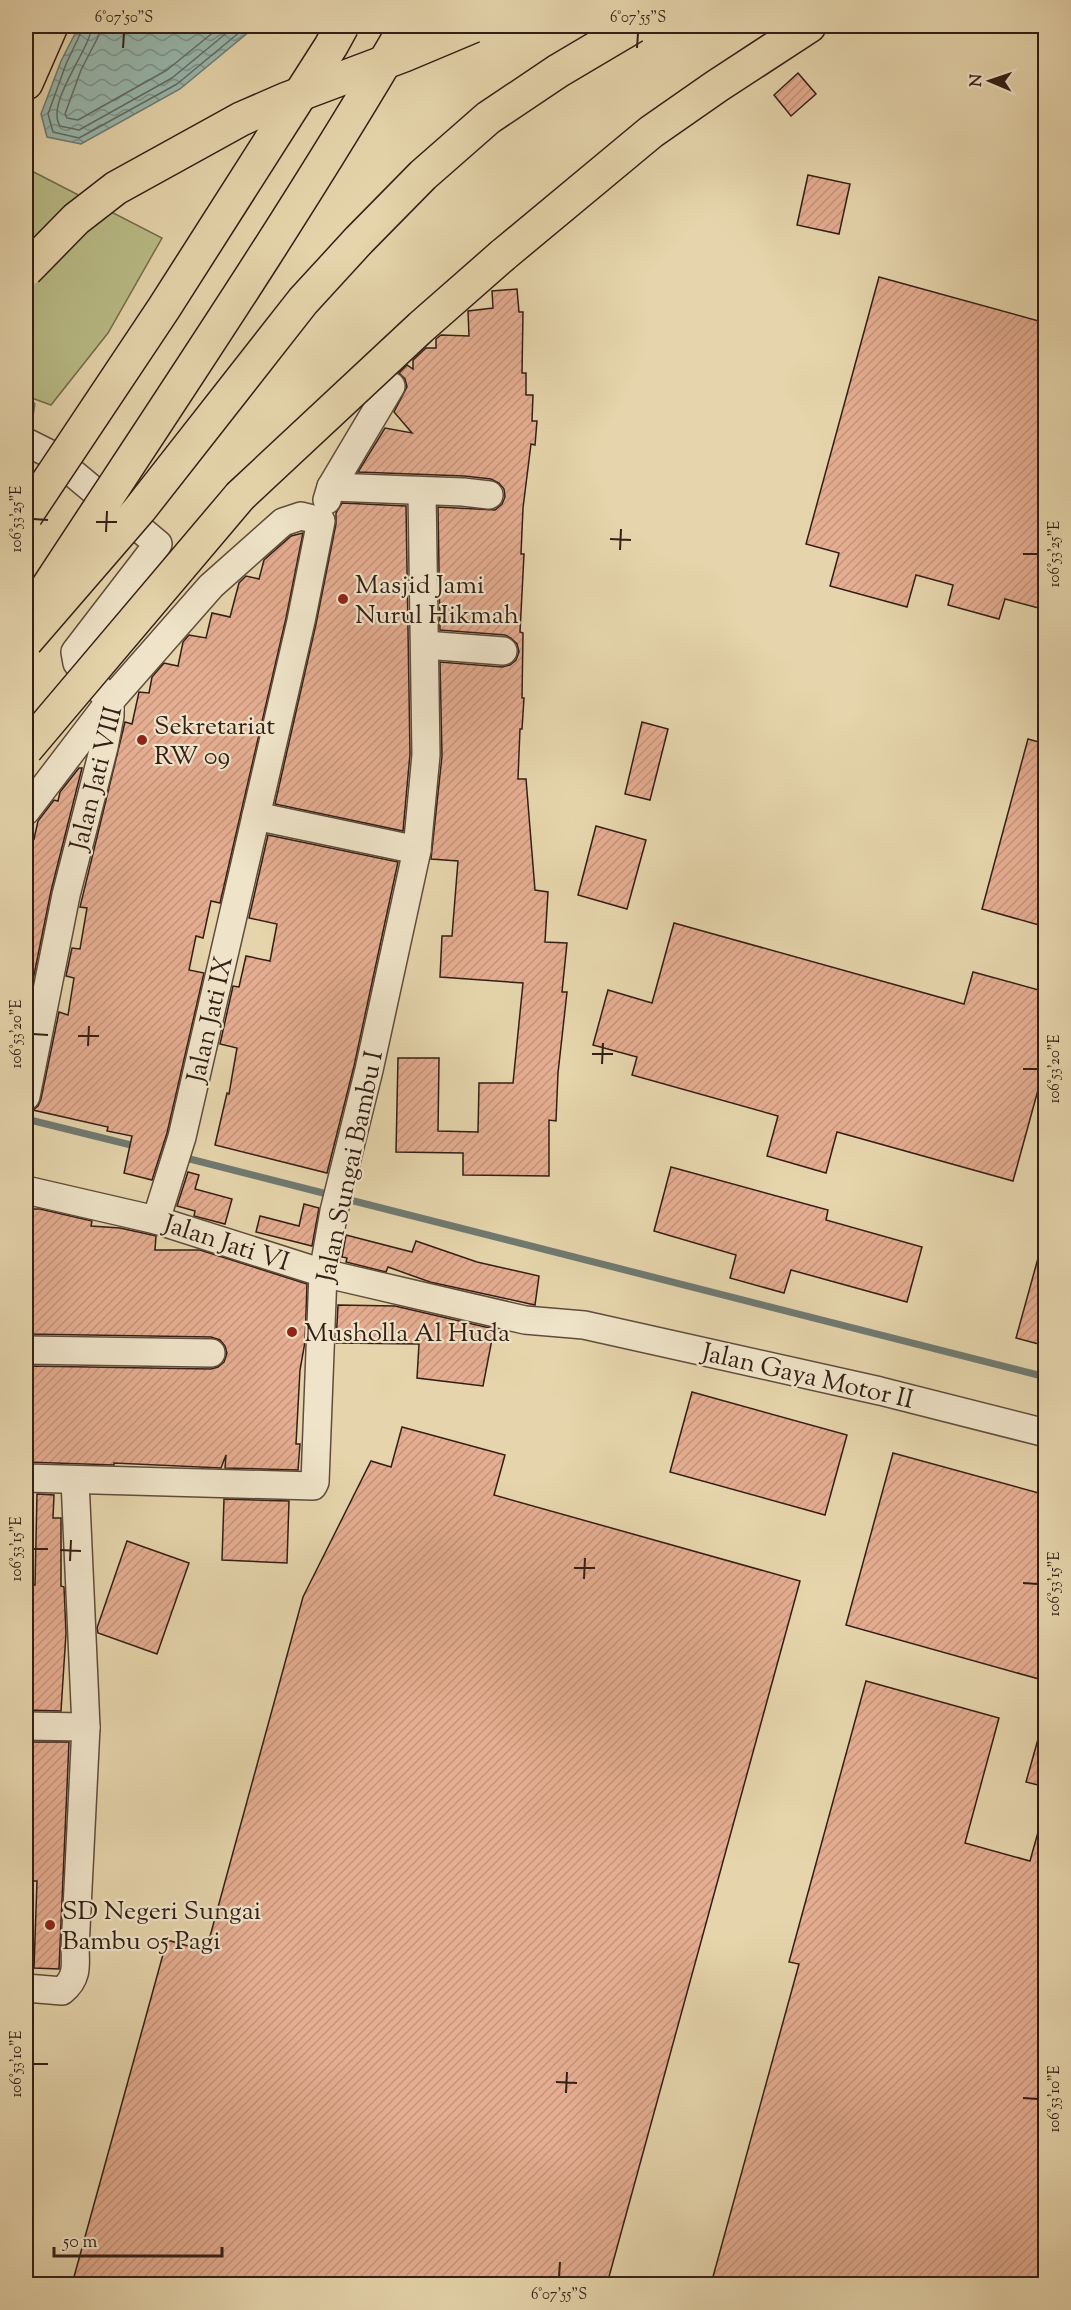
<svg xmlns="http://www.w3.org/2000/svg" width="1071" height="2310" font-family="'Sorts Mill Goudy',serif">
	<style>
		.park { fill: #b9bc87; stroke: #766d4e; stroke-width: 1.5 }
		.water { fill: url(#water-waves); stroke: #6f7a71; stroke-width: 1.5 }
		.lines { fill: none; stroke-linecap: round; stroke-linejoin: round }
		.shore { stroke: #656b62; stroke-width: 1.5 }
		.stream { stroke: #6f7a71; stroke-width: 7 }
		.building { fill: url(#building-hatch); stroke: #331e16; stroke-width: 1.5 }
		.minor-casing { stroke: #604c3c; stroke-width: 30 }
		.highway-casing { stroke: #331e16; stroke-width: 36 }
		.minor { stroke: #efe4c9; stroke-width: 27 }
		.highway { stroke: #e6d5ac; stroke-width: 33 }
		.highway-bridge-casing { stroke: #331e16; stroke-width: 36; stroke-linecap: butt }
		.highway-bridge { stroke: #e6d5ac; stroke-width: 33 }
		.ticks { fill: none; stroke: #331e16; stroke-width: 2 }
		.poi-dot { fill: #8f2418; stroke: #efe4c9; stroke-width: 2 }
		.labels { text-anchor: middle; stroke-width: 4.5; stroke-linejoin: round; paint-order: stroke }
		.poi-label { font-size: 26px; fill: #331e16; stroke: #efe4c9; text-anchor: start }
		.street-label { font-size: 26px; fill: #331e16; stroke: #efe4c9 }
		.neatline { fill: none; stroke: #331e16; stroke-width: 2 }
		.ticks-label { font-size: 15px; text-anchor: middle; fill: #331e16 }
	</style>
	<defs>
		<pattern id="water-waves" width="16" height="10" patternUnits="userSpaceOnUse" patternTransform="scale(1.5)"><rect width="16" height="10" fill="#97b8ae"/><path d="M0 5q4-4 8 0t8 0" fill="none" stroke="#7c958d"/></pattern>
		<pattern id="building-hatch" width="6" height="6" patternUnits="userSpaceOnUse" patternTransform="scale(1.5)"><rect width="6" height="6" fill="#e5ad91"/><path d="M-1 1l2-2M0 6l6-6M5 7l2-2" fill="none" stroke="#c5947c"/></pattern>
	</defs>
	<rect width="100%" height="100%" fill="#e6d5ac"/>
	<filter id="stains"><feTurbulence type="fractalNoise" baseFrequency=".00333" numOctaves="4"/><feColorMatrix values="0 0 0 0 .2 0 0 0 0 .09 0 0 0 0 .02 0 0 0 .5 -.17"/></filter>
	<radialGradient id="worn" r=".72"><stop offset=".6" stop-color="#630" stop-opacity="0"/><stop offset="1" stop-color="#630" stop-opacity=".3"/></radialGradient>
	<!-- park -->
	<polygon class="park" points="26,168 162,238 108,333 51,405 26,396"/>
	<!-- water -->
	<polygon class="water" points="79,26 256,26 180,89 81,144 47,137 41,114 61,61"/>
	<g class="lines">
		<!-- shore -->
		<g class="shore">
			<polyline points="84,26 66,64 48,114 53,132 79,138 177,84 247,26"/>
			<path d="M92 26C90 50 45 103 60 126L79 130 172 78 235 26"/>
			<polyline points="101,26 98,37 81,70 65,114 67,118 78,120 167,70 221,26"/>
		</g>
		<!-- stream -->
		<g class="stream">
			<polyline points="26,404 32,405 29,423"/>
			<polyline points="26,1119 139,1147"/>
			<polyline points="182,1157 331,1195"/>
			<polyline points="342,1198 1046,1377"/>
		</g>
	</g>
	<!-- building -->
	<g class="building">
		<polygon points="798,73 816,94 791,116 774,95"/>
		<polygon points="808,175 850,184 839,234 797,225"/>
		<polygon points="879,277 1046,323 1046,610 1005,599 999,619 948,605 953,585 916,575 907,607 830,586 839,553 806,544"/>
		<polygon points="517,289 519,312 523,312 522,373 526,373 526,395 533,395 532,421 537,421 535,445 531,444 523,508 521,554 524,554 520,632 523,633 522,698 524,698 522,729 520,729 518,779 526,779 535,890 548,892 545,942 567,943 562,992 567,992 558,1073 556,1121 549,1120 549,1176 463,1175 463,1153 396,1152 398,1058 439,1058 438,1131 478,1132 479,1083 513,1083 523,983 440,977 442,936 452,936 458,861 431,859 442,756 440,662 502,667 510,665 516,660 519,652 517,644 511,638 505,635 440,630 438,507 495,510 502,504 505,497 504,489 499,483 491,479 464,476 358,472 385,428 412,433 394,412 407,387 405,379 399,373 407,365 413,369 413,360 426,348 436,348 436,339 441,335 469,336 468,311 493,308 492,291"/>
		<polygon points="342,503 406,506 410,754 403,831 275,804 316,624 336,524 336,513"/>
		<polygon points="303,533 286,618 220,903 211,901 203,938 196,936 189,970 204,973 167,1133 152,1180 124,1173 132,1136 107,1131 108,1127 33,1110 38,1106 41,1099 59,1012 68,1015 74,978 66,976 72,948 80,949 87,908 80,907 125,722 132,724 139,692 149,693 152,677 164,663 178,666 183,642 189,635 206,638 212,613 230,617 239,583 246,576 259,579 264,560 291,536"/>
		<polygon points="642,722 668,729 650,800 625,794"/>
		<polygon points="1028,739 1046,744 1046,927 982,909"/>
		<polygon points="79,768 82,768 51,891 31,990 26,989 26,837 34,839 38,821 54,800 58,801 60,792"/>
		<polygon points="596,826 646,840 627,909 578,895"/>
		<polygon points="268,835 398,862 354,1066 327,1173 215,1145 227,1093 229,1094 237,1048 220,1044 233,986 239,987 246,956 270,961 277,924 249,918"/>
		<polygon points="674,923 964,1004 973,972 1046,992 1046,1061 1013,1181 837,1132 826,1173 767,1156 778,1116 632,1075 637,1057 593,1045 608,990 652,1003"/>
		<polygon points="671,1167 828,1210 826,1220 922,1247 907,1302 791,1270 784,1293 730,1278 736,1255 654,1231"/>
		<polygon points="188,1172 199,1175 195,1189 232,1199 225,1224 194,1216 195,1211 177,1206"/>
		<polygon points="304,1204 319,1208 312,1246 256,1232 260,1216 299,1226"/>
		<polygon points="26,1209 40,1209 92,1221 91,1226 120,1228 152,1235 156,1236 155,1250 200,1250 307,1284 305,1342 300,1370 296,1444 300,1444 298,1470 225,1468 226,1455 221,1468 114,1463 114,1465 26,1462 27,1366 211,1369 218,1367 224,1362 227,1353 225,1346 220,1340 211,1337 26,1334"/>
		<polygon points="346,1235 412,1252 416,1241 477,1262 539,1276 535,1305 430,1282 388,1267 386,1272 346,1262 347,1258 342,1257"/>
		<polygon points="1040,1251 1046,1252 1046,1346 1016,1338"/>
		<polygon points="338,1305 395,1306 494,1329 483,1386 417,1378 419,1344 336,1343"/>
		<polygon points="692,1392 847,1435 825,1515 670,1472"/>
		<polygon points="402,1427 505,1455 494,1495 800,1581 607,2284 72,2284 167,1940 206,1951 303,1597 371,1461 391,1467"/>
		<polygon points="893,1453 1046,1495 1046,1681 846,1625"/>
		<polygon points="37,1494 54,1495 53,1518 61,1518 61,1586 64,1587 66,1633 61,1711 26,1710 26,1585 35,1585"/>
		<polygon points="224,1499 289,1501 287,1563 222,1560"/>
		<polygon points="127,1541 189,1563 157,1654 98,1633 97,1628"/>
		<polygon points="866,1681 999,1718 965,1843 1030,1861 1040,1825 1046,1826 1046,2284 711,2284 799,1964 789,1962"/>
		<polygon points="1040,1732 1046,1732 1046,1787 1026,1782"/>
		<polygon points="26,1742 69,1742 59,1969 34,1968 37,1881 26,1881"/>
	</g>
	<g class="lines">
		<!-- minor casing -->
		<g class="minor-casing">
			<g id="minor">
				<polyline points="26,442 50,454 158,544 75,652 77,663 101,691"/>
				<polyline points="331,487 463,492 489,495"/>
				<polyline points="327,500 331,487 391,386"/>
				<polyline points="425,645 503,651"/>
				<polyline points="26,811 110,701 211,586 283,522 301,516 321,521 301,621 182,1137 156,1220"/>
				<polyline points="256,816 417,850"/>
				<polyline points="26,1096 66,895 104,747 110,716 110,701"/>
				<polyline points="26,1190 156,1220 323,1273 525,1320 584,1325 880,1391 1046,1433"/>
				<polyline points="26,1350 211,1353"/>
				<polyline points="26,1478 313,1486 315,1482 323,1273 334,1211 369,1070 417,850 426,755 422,491"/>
				<polyline points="26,1726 86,1727"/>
				<path d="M26 1988 62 1991C77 1979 76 1967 75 1949L86 1727 75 1480"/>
			</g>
		</g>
		<!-- highway casing -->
		<g class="highway-casing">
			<g id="highway">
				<polyline points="26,83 51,26"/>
				<polyline points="503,255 651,132 717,86 809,26"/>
			</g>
		</g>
		<!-- minor -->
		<use href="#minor" class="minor"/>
		<!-- highway -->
		<use href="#highway" class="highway"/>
		<!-- highway-bridge casing -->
		<g class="highway-bridge-casing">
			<g id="highway-bridge">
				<polyline points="26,270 76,219 116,188 241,119 287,99 404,55 473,26"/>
				<polyline points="26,515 164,308 331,46 342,26"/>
				<path d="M44 593C167 405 293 219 406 26"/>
				<polyline points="26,641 140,509 303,301 359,240 423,175 488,118 558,71 634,26"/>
				<polyline points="26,749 240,496 421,327 503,255"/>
			</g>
		</g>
		<!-- highway-bridge -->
		<use href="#highway-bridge" class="highway-bridge"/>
	</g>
	<!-- ticks -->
	<path class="ticks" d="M123 48 124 33M637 48 638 33M33 519 48 520M96 522H117M106 532 107 511M610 539 631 540M620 550 621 529M1023 554H1038M33 1034 48 1035M78 1036H99M88 1046 89 1026M592 1054H613M602 1064 603 1043M1023 1069H1038M33 1549H48M60 1550 81 1551M70 1561 71 1540M574 1568H595M584 1579 585 1558M1023 1583 1038 1584M33 2064H48M556 2082 577 2083M566 2093 567 2072M1023 2098 1038 2099M559 2277 560 2262"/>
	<!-- markers -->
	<g class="poi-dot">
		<circle cx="343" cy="599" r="6"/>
		<circle cx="142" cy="740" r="6"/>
		<circle cx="292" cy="1332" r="6"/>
		<circle cx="50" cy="1925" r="6"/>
	</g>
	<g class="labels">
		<!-- poi labels -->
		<g class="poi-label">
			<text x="355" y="593">Masjid Jami<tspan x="355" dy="30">Nurul Hikmah</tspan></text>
			<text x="154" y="734">Sekretariat<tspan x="154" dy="30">RW 09</tspan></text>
			<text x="304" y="1341">Musholla Al Huda</text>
			<text x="62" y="1919">SD Negeri Sungai<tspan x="62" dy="30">Bambu 05 Pagi</tspan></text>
		</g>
		<!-- street labels -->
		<g class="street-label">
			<text transform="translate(95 778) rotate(-76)" y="9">Jalan Jati VIII</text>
			<text transform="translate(209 1019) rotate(-77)" y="9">Jalan Jati IX</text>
			<text transform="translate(349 1166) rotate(-78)" y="9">Jalan Sungai Bambu I</text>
			<text transform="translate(227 1242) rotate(18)" y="9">Jalan Jati VI</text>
			<text transform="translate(808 1375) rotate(13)" y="9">Jalan Gaya Motor II</text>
		</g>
	</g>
	<!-- margin -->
	<rect width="1071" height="2310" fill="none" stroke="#e6d5ac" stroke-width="66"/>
	<!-- north arrow -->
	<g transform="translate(990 81) rotate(272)" stroke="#efe4c9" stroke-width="4.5" paint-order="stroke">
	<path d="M0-4.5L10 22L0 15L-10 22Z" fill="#331e16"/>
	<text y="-9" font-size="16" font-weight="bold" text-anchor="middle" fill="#331e16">N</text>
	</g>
	<!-- scale -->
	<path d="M54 2247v9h168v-9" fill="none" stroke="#331e16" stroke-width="3"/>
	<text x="63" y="2247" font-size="18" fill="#331e16" stroke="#efe4c9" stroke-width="4.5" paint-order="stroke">50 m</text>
	<rect x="33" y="33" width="1005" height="2244" class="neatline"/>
	<g class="ticks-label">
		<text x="124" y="22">6°07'50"S</text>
		<text x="638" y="22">6°07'55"S</text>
		<text transform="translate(16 519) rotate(-90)" y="5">106°53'25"E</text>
		<text transform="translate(1054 554) rotate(-90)" y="5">106°53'25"E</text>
		<text transform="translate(16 1034) rotate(-90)" y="5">106°53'20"E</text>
		<text transform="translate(1054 1069) rotate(-90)" y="5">106°53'20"E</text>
		<text transform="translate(16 1549) rotate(-90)" y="5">106°53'15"E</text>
		<text transform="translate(1054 1584) rotate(-90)" y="5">106°53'15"E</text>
		<text transform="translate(16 2064) rotate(-90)" y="5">106°53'10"E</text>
		<text transform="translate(1054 2099) rotate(-90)" y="5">106°53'10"E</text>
		<text x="559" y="2299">6°07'55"S</text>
	</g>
	<rect width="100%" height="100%" filter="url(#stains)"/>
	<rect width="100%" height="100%" fill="url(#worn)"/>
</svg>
